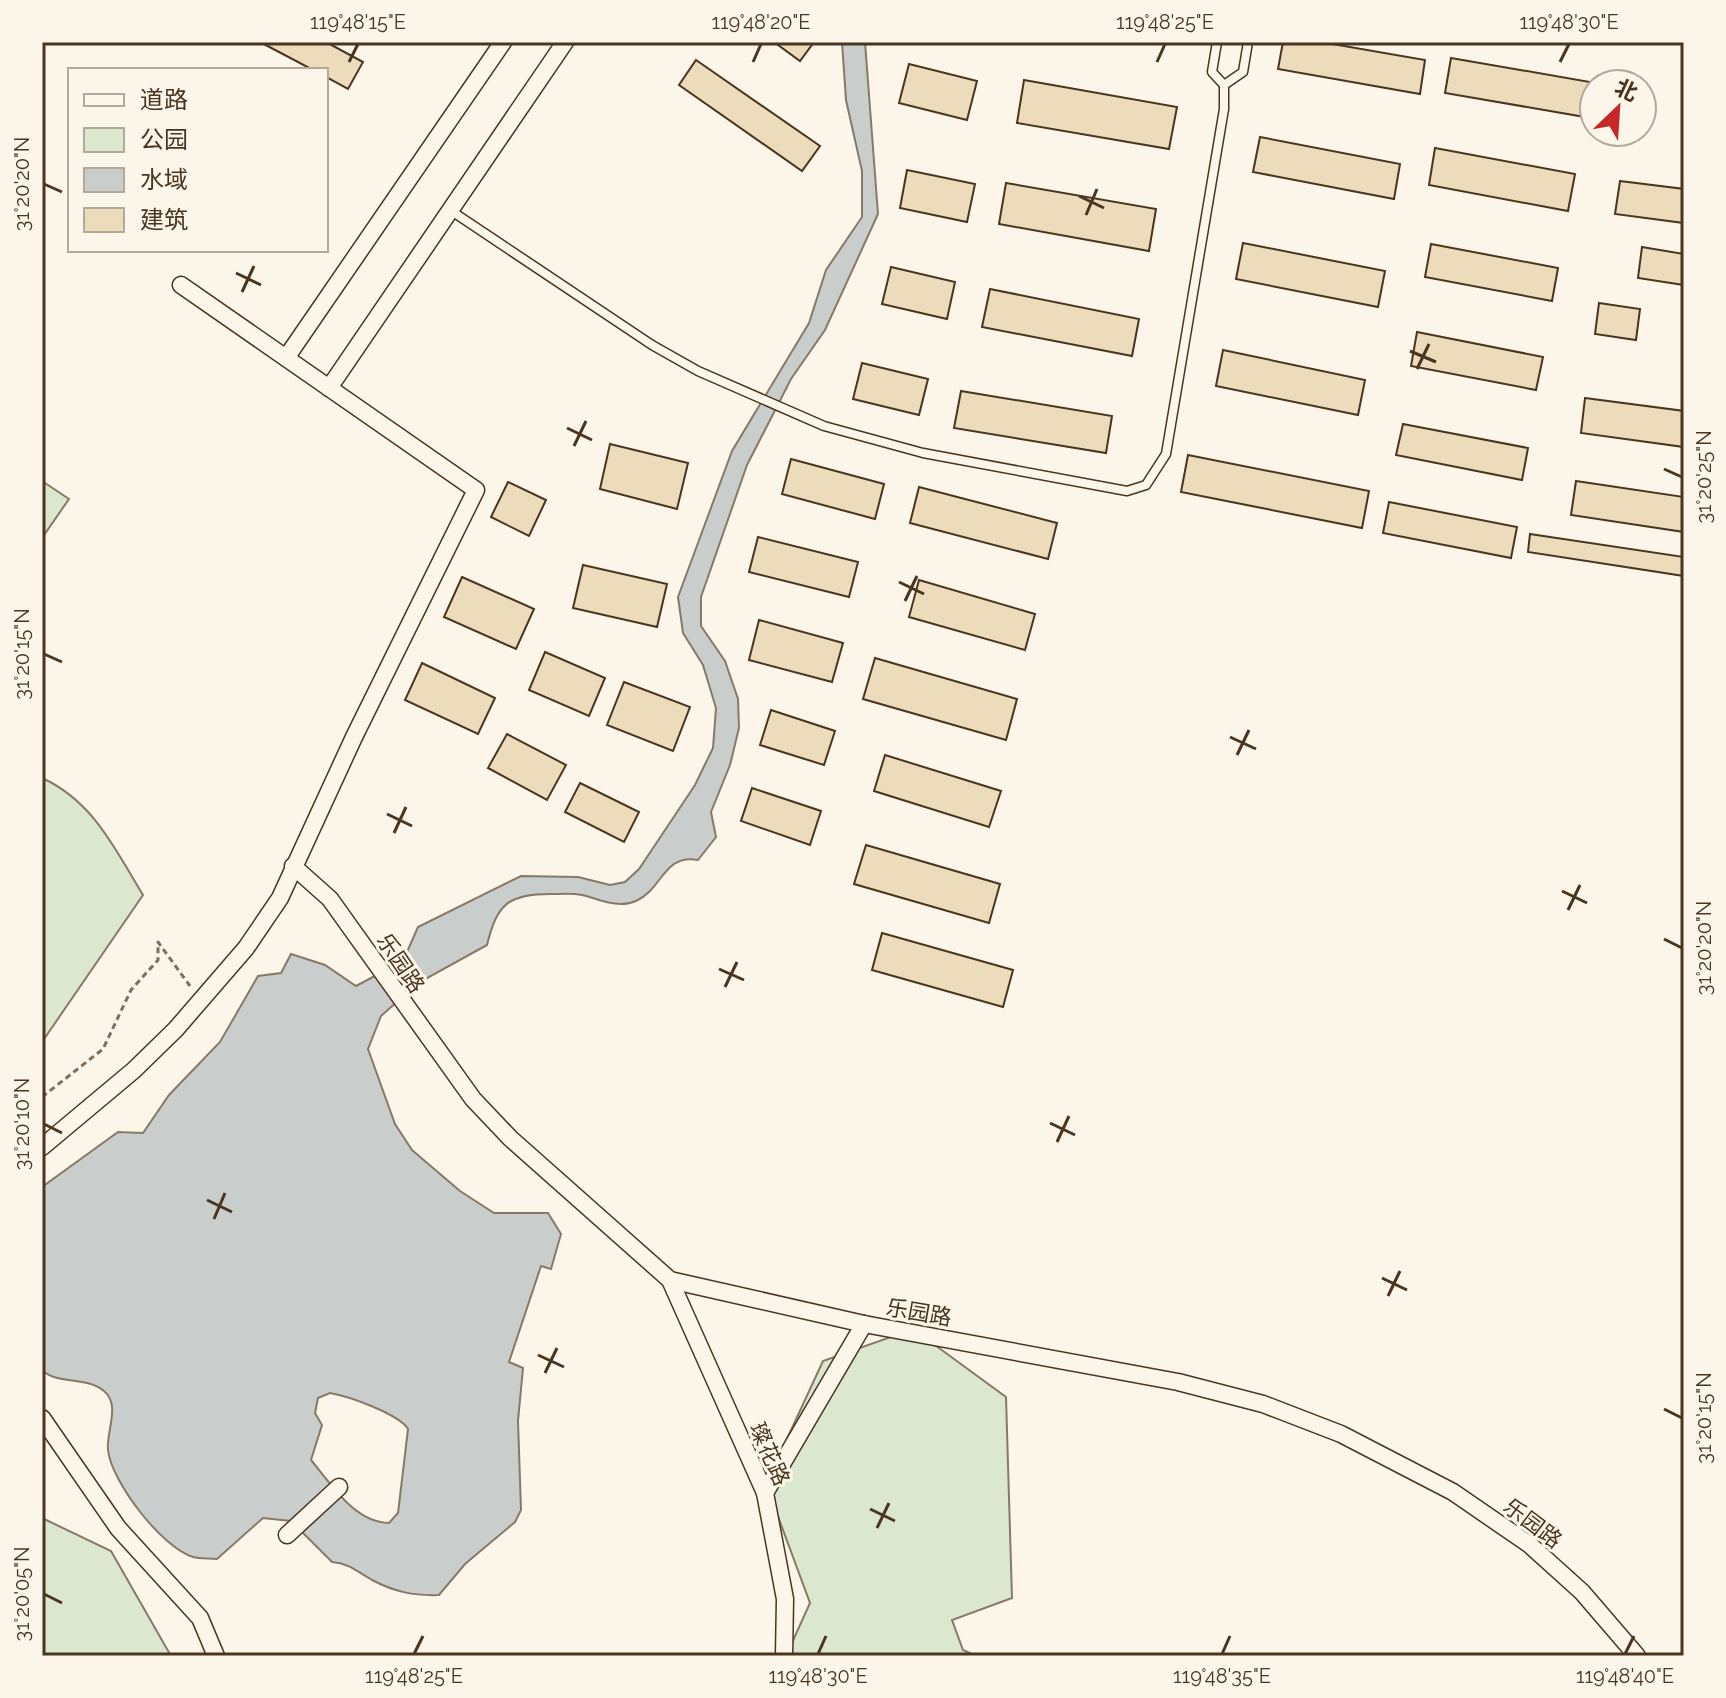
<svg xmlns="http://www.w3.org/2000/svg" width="1726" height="1698" font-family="Raleway,'Noto Sans SC',sans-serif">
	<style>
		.green { fill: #dce7d0; stroke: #887966; stroke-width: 2 }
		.water { fill: #c9cecd; stroke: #887966; stroke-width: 2; fill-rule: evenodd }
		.building { fill: #ecdcbc; stroke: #4a3520; stroke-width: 2 }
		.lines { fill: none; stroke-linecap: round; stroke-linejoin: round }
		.service-casing { stroke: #4a3520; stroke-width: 11 }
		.minor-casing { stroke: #4a3520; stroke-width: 19 }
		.path { stroke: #7f6f5c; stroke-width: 3; stroke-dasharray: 6 4; stroke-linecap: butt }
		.service { stroke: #fbf6e9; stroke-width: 8 }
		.minor { stroke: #fbf6e9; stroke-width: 16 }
		.ticks { fill: none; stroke: #4a3520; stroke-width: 3 }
		.labels { text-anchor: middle; stroke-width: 6; stroke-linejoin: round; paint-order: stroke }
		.street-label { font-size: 22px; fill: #4a3520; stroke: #fbf6e9 }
		.neatline { fill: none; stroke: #4a3520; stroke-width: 3 }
		.ticks-label { font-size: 20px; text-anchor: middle; fill: #4a3520 }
	</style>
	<rect width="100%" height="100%" fill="#fbf6e9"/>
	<!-- green -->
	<g class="green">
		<polygon points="42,481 69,499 42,538"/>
		<path d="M42 778C93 801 115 849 143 895L42 1042Z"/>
		<polygon points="913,1329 1006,1397 1012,1598 952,1620 963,1650 976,1656 786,1656 810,1603 766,1484 823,1361"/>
		<polygon points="42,1518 111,1551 171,1656 42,1656"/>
	</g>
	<!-- water -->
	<path class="water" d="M842 42H865L878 214 825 330 791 379 747 465 701 597V626L725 661 738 699 739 728 730 765 711 812 716 837 698 860C664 853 662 890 636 901 618 909 599 899 582 895 572 893 561 894 551 894 508 894 497 904 487 945L418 983 381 1016 368 1049 395 1124 412 1150 460 1191 494 1213H548L561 1234 551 1269 541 1266 509 1362 523 1368 518 1421 521 1510 515 1522 465 1564 439 1595C414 1596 395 1592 372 1580 358 1572 348 1563 332 1562L291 1521 263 1518 217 1559C210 1558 200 1559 193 1557 162 1548 111 1481 108 1450 106 1431 121 1405 104 1391 86 1376 57 1385 42 1370V1187L118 1132 143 1133 169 1095 220 1042 258 976 281 973 291 954 325 965 356 986 403 961 418 927 521 876 578 877 610 885 625 882 639 869 695 785 713 748 716 708 703 665 683 633 678 597 732 451 809 323 826 270 862 217V171L846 100ZM330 1393C348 1396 399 1414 408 1429L398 1513 389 1523C355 1523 331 1484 311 1460L322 1425 315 1413 318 1398Z"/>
	<!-- building -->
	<g class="building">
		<polygon points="260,42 326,42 363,62 348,89 326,77 326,70 313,70"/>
		<polygon points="774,42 814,42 800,61"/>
		<polygon points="1283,42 1321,42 1425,60 1420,94 1278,69"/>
		<polygon points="1451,58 1590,82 1585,117 1445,93"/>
		<polygon points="696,60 820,146 802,171 679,85"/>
		<polygon points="909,64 977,81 967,120 899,103"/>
		<polygon points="1024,80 1177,107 1169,149 1017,123"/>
		<polygon points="1260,137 1400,164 1394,199 1253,172"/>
		<polygon points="1435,148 1575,174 1568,211 1429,185"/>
		<polygon points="907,170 975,184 967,222 900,208"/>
		<polygon points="1620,181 1684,189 1684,223 1615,214"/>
		<polygon points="1006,183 1156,209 1149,251 999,224"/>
		<polygon points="1243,243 1385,271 1378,307 1236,279"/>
		<polygon points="1431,244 1558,268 1552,301 1425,277"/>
		<polygon points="1642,247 1684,254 1684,285 1638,278"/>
		<polygon points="891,267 955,282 947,319 882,304"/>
		<polygon points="990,289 1139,319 1132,356 982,327"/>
		<polygon points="1599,303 1640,309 1636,340 1595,334"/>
		<polygon points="1417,332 1543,357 1536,390 1411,366"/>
		<polygon points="1223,350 1365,380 1358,415 1216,386"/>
		<polygon points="862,363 928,379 919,415 853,399"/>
		<polygon points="961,391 1112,416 1106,453 954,428"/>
		<polygon points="1585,398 1684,411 1684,447 1581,433"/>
		<polygon points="1403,424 1528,448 1522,480 1396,455"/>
		<polygon points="610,444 688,463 677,509 600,489"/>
		<polygon points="1188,455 1369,491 1362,528 1181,492"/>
		<polygon points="791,459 884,484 875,519 782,494"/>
		<polygon points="1576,481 1684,497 1684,532 1571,515"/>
		<polygon points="508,482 546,500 529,536 491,517"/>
		<polygon points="919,487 1057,523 1048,559 910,523"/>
		<polygon points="1389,502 1517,527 1511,558 1383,533"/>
		<polygon points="1530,534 1684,557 1684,576 1528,552"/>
		<polygon points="758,537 858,562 849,597 749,572"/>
		<polygon points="583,565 667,584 657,627 573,608"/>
		<polygon points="462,577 534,609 516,649 444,617"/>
		<polygon points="919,580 1035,614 1025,650 909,617"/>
		<polygon points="759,620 843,643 832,682 749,660"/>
		<polygon points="545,652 605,678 589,716 529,690"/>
		<polygon points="875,658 1017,699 1006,740 863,699"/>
		<polygon points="422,663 495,698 478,734 405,700"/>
		<polygon points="624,682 690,707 673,751 607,725"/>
		<polygon points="771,710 835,731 824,765 760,745"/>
		<polygon points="507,734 566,765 547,800 488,768"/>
		<polygon points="885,755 1001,791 989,827 874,791"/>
		<polygon points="580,783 639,812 624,842 565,812"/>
		<polygon points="752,788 821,811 810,845 741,821"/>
		<polygon points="866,845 1000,884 989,923 854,884"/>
		<polygon points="882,933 1013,970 1003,1007 872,970"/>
	</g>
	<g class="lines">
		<!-- service casing -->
		<g class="service-casing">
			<g id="service">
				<polyline points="1217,42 1212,72 1224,85 1243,72 1248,42"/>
				<polyline points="450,210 652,345 698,371 824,426 923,453 1127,491 1146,485 1166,454 1224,109 1224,85"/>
			</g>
		</g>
		<!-- minor casing -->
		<g class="minor-casing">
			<g id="minor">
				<polyline points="286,358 503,42"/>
				<polyline points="329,388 565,42"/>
				<polyline points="293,866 330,899 473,1099 510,1138 670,1280 864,1324 1178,1382 1263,1404 1341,1434 1453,1492 1530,1545 1582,1592 1637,1656"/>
				<polyline points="42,1147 134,1070 176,1029 246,948 280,898 354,737 476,490 181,285"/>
				<polyline points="670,1280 765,1493 785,1599 784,1656"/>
				<polyline points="42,1418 118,1528 200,1618 216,1656"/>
				<polyline points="765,1493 864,1324"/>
				<polyline points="287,1535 339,1487"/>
			</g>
		</g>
		<!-- path -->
		<polyline class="path" points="42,1097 103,1049 131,990 158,960 158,942 190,986"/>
		<!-- service -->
		<use href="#service" class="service"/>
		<!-- minor -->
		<use href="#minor" class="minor"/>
	</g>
	<!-- ticks -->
	<path class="ticks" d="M349 62 358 44M753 62 761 44M1157 62 1165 44M1560 62 1569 44M44 184 62 192M1079 196 1104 208M1086 215 1097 189M236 273 261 285M242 292 254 266M1410 351 1436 362M1417 369 1429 344M567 428 592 440M574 446 586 421M1664 469 1682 477M899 582 924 594M905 601 917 576M44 654 62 662M1230 737 1256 749M1237 755 1249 730M387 814 412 826M394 833 406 807M1562 891 1587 903M1568 910 1580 885M1664 939 1682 948M719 969 744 980M725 987 737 962M1050 1123 1075 1135M44 1124 62 1133M1057 1142 1069 1116M207 1200 232 1212M214 1219 225 1193M1382 1278 1407 1290M1388 1296 1400 1271M538 1355 564 1367M545 1373 557 1348M1664 1409 1682 1418M870 1509 895 1521M877 1528 889 1503M44 1594 62 1603M414 1654 423 1636M818 1654 826 1636M1222 1654 1230 1636M1625 1654 1634 1636"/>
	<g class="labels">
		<!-- street labels -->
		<g class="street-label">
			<text transform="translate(401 963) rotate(56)" y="8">乐园路</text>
			<text transform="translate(919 1312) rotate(10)" y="8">乐园路</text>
			<text transform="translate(770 1454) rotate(66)" y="8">璨花路</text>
			<text transform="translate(1533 1523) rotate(37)" y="8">乐园路</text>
		</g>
	</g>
	<!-- border -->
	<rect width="1726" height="1698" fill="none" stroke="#fbf6e9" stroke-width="88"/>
	<!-- legend -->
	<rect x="68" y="68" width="260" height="184" fill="#fbf6e9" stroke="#b4a999" stroke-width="2"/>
	<rect x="84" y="94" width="40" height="12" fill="#fbf6e9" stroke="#b4a999" stroke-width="2"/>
	<text x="140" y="108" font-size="24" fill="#4a3520">道路</text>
	<rect x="84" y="128" width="40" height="24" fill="#dce7d0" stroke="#b4a999" stroke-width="2"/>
	<text x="140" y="148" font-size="24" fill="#4a3520">公园</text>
	<rect x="84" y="168" width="40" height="24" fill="#c9cecd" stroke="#b4a999" stroke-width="2"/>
	<text x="140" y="188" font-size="24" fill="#4a3520">水域</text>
	<rect x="84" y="208" width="40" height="24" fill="#ecdcbc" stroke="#b4a999" stroke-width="2"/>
	<text x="140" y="228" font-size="24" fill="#4a3520">建筑</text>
	<!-- north arrow -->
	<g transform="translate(1618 108) rotate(25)"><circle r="38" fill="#fbf6e9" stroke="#b4a999" stroke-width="2"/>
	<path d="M0-6L14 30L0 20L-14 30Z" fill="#c62828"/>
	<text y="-12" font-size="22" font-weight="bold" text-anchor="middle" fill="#4a3520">北</text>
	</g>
	<rect x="44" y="44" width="1638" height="1610" class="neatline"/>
	<g class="ticks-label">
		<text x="358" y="29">119°48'15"E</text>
		<text x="761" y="29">119°48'20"E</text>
		<text x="1165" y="29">119°48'25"E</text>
		<text x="1569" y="29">119°48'30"E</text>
		<text transform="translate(22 184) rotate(-90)" y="7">31°20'20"N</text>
		<text transform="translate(1704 477) rotate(-90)" y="7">31°20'25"N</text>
		<text transform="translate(22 654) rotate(-90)" y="7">31°20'15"N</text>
		<text transform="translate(1704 948) rotate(-90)" y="7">31°20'20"N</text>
		<text transform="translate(22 1124) rotate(-90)" y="7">31°20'10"N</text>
		<text transform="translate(1704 1418) rotate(-90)" y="7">31°20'15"N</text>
		<text transform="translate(22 1594) rotate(-90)" y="7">31°20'05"N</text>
		<text x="414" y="1683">119°48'25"E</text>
		<text x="818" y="1683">119°48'30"E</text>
		<text x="1222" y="1683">119°48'35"E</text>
		<text x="1625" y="1683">119°48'40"E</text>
	</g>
</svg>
